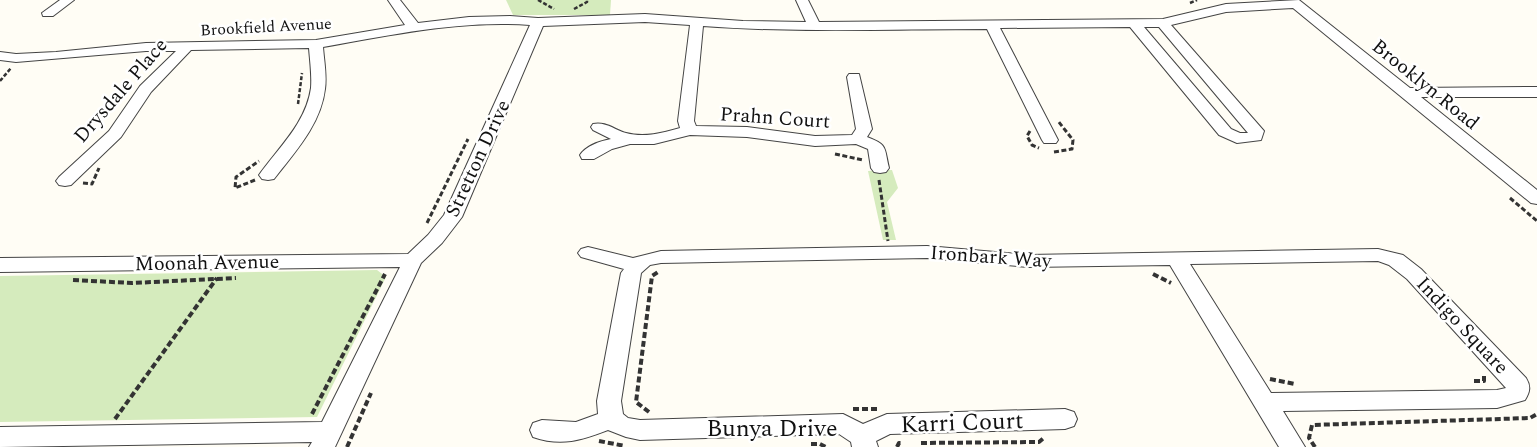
<svg xmlns="http://www.w3.org/2000/svg" width="1537" height="447" font-family="Spectral,serif">
	<style>
		.green { fill: #d5ebbd }
		.lines { fill: none; stroke-linecap: round; stroke-linejoin: round }
		.minor-casing { stroke: #444; stroke-width: 2 }
		.path-far2 { stroke: #333; stroke-width: 2.5; stroke-dasharray: 4 2; stroke-linecap: butt }
		.path-far1 { stroke: #333; stroke-width: 3; stroke-dasharray: 5 2.5; stroke-linecap: butt }
		.path { stroke: #333; stroke-width: 4; stroke-dasharray: 6 3; stroke-linecap: butt }
		.minor { fill: #fff; fill-rule: evenodd }
		.labels { text-anchor: middle; stroke-width: 5; stroke-linejoin: round; paint-order: stroke }
		.far-street-label { font-size: 16px; fill: #111; stroke: #fff }
		.street-label { font-size: 20px; fill: #111; stroke: #fff }
		.near-street-label { font-size: 24px; fill: #111; stroke: #fff }
	</style>
	<rect width="100%" height="100%" fill="#fffdf5"/>
	<!-- green -->
	<g class="green">
		<polygon points="506,0 611,0 610,15 513,15"/>
		<polygon points="892,170 898,188 887,202 896,240 883,240 868,171"/>
		<polygon points="377,270 386,277 317,417 0,422 0,276"/>
	</g>
	<g class="lines">
		<!-- minor casing -->
		<g class="minor-casing">
			<g id="minor">
				<polygon points="60,0 74,0 53,16 43,16 42,13"/>
				<path d="M388 0H400L418 23 469 17 510 16 538 18 645 14 743 21 806 22 796 0H808L819 22 1163 19 1226 4 1299 0 1410 88 1537 87V97H1421L1537 190V204L1531 203 1293 8 1226 12 1171 25 1264 131 1261 140 1237 143 1219 135 1130 27 1000 28 1058 140 1056 143H1044L1042 140 987 29C893 29 797 33 703 26L694 121 696 126 747 127 815 136 852 135 856 129 847 77 849 74H859L872 129 867 137C888 145 884 147 889 168L886 172 880 173 874 172 871 168 868 149 856 144 815 146 747 137 690 135 654 144H630L612 149 594 159H582L580 155C586 146 600 141 611 139L593 130 591 127 593 124C605 121 615 130 626 133 644 138 663 133 680 128L678 121 690 25 645 22 543 26 462 217 442 243 421 263 335 447H309L312 442 0 447V427L322 422 400 267 0 272V258L408 254 428 235 444 215 530 25C460 20 391 35 323 47 324 61 327 75 325 89 321 124 295 152 274 179L268 180 262 179 259 175C279 147 306 123 311 88 312 75 310 61 309 48L191 50 151 92 121 137 71 185 65 186 59 185 56 181 59 177 109 131 140 86 176 51H146L16 62 0 60V52L16 54 56 52 146 43 316 40 405 25ZM1144 27H1159L1248 133H1240L1231 129Z"/>
				<path d="M927 246 1028 255 1378 249 1403 255 1421 269 1526 378C1531 386 1530 392 1525 400L1497 408 1283 411 1305 447H1279L1170 265 1028 267 927 258 661 263 650 265 641 273 621 401 623 414 628 418 640 420 843 414 863 424 887 414 1065 409 1074 412 1077 419 1074 426 1065 429 890 434 876 441 878 447H852L851 442 839 434 640 440 626 437 608 430C581 440 562 447 533 437L530 430 533 423 542 420 576 422 598 414 597 401 621 273 624 269 581 257 578 253 581 249 588 247 633 258 661 251ZM1378 261 1389 265 1407 279 1506 388 1497 390 1271 393 1190 264Z"/>
			</g>
		</g>
		<!-- path-far2 -->
		<g class="path-far2">
			<polyline points="538,0 554,9"/>
			<polyline points="1190,3 1197,0"/>
			<polyline points="574,9 587,2 587,0"/>
			<polyline points="0,81 11,68"/>
			<polyline points="298,104 302,73"/>
		</g>
		<!-- path-far1 -->
		<g class="path-far1">
			<polyline points="1030,131 1027,136 1032,145 1039,148"/>
			<polyline points="1054,152 1072,149 1073,140 1058,121"/>
			<polyline points="835,154 863,160"/>
			<polyline points="255,180 235,188 236,177 259,161"/>
			<polyline points="879,180 888,241"/>
			<polyline points="83,183 92,184 99,168"/>
			<polyline points="1510,198 1537,221"/>
			<polyline points="427,223 468,139"/>
		</g>
		<!-- path -->
		<g class="path">
			<polyline points="1153,274 1171,283"/>
			<polyline points="73,280 132,283 236,278"/>
			<polyline points="1270,379 1295,384"/>
			<polyline points="1474,381 1484,381 1484,374"/>
			<polyline points="853,409 877,409"/>
			<polyline points="649,412 636,402 652,276 658,272"/>
			<polyline points="312,414 385,274"/>
			<polyline points="115,419 217,278"/>
			<polyline points="599,441 625,446"/>
			<polyline points="921,443 1039,442 1045,437"/>
			<polyline points="811,444 820,444 826,447"/>
			<polyline points="347,447 371,393"/>
			<polyline points="897,447 899,443 902,443"/>
			<polyline points="1315,447 1309,438 1312,425 1530,418 1537,414"/>
		</g>
		<!-- minor -->
		<use href="#minor" class="minor"/>
	</g>
	<g class="labels">
		<!-- far-street labels -->
		<g class="far-street-label">
			<text transform="translate(266 26) rotate(-3)" y="6">Brookfield Avenue</text>
		</g>
		<!-- street labels -->
		<g class="street-label">
			<text transform="translate(1426 84) rotate(39)" y="7">Brooklyn Road</text>
			<text transform="translate(120 90) rotate(-49)" y="7">Drysdale Place</text>
			<text transform="translate(775 117) rotate(4)" y="7">Prahn Court</text>
			<text transform="translate(477 158) rotate(-65)" y="7">Stretton Drive</text>
			<text transform="translate(991 256) rotate(4)" y="7">Ironbark Way</text>
			<text transform="translate(207 262) rotate(-1)" y="7">Moonah Avenue</text>
			<text transform="translate(1463 325) rotate(47)" y="7">Indigo Square</text>
		</g>
		<!-- near-street labels -->
		<g class="near-street-label">
			<text transform="translate(962 422) rotate(-2)" y="8">Karri Court</text>
			<text x="772" y="436">Bunya Drive</text>
		</g>
	</g>
</svg>
